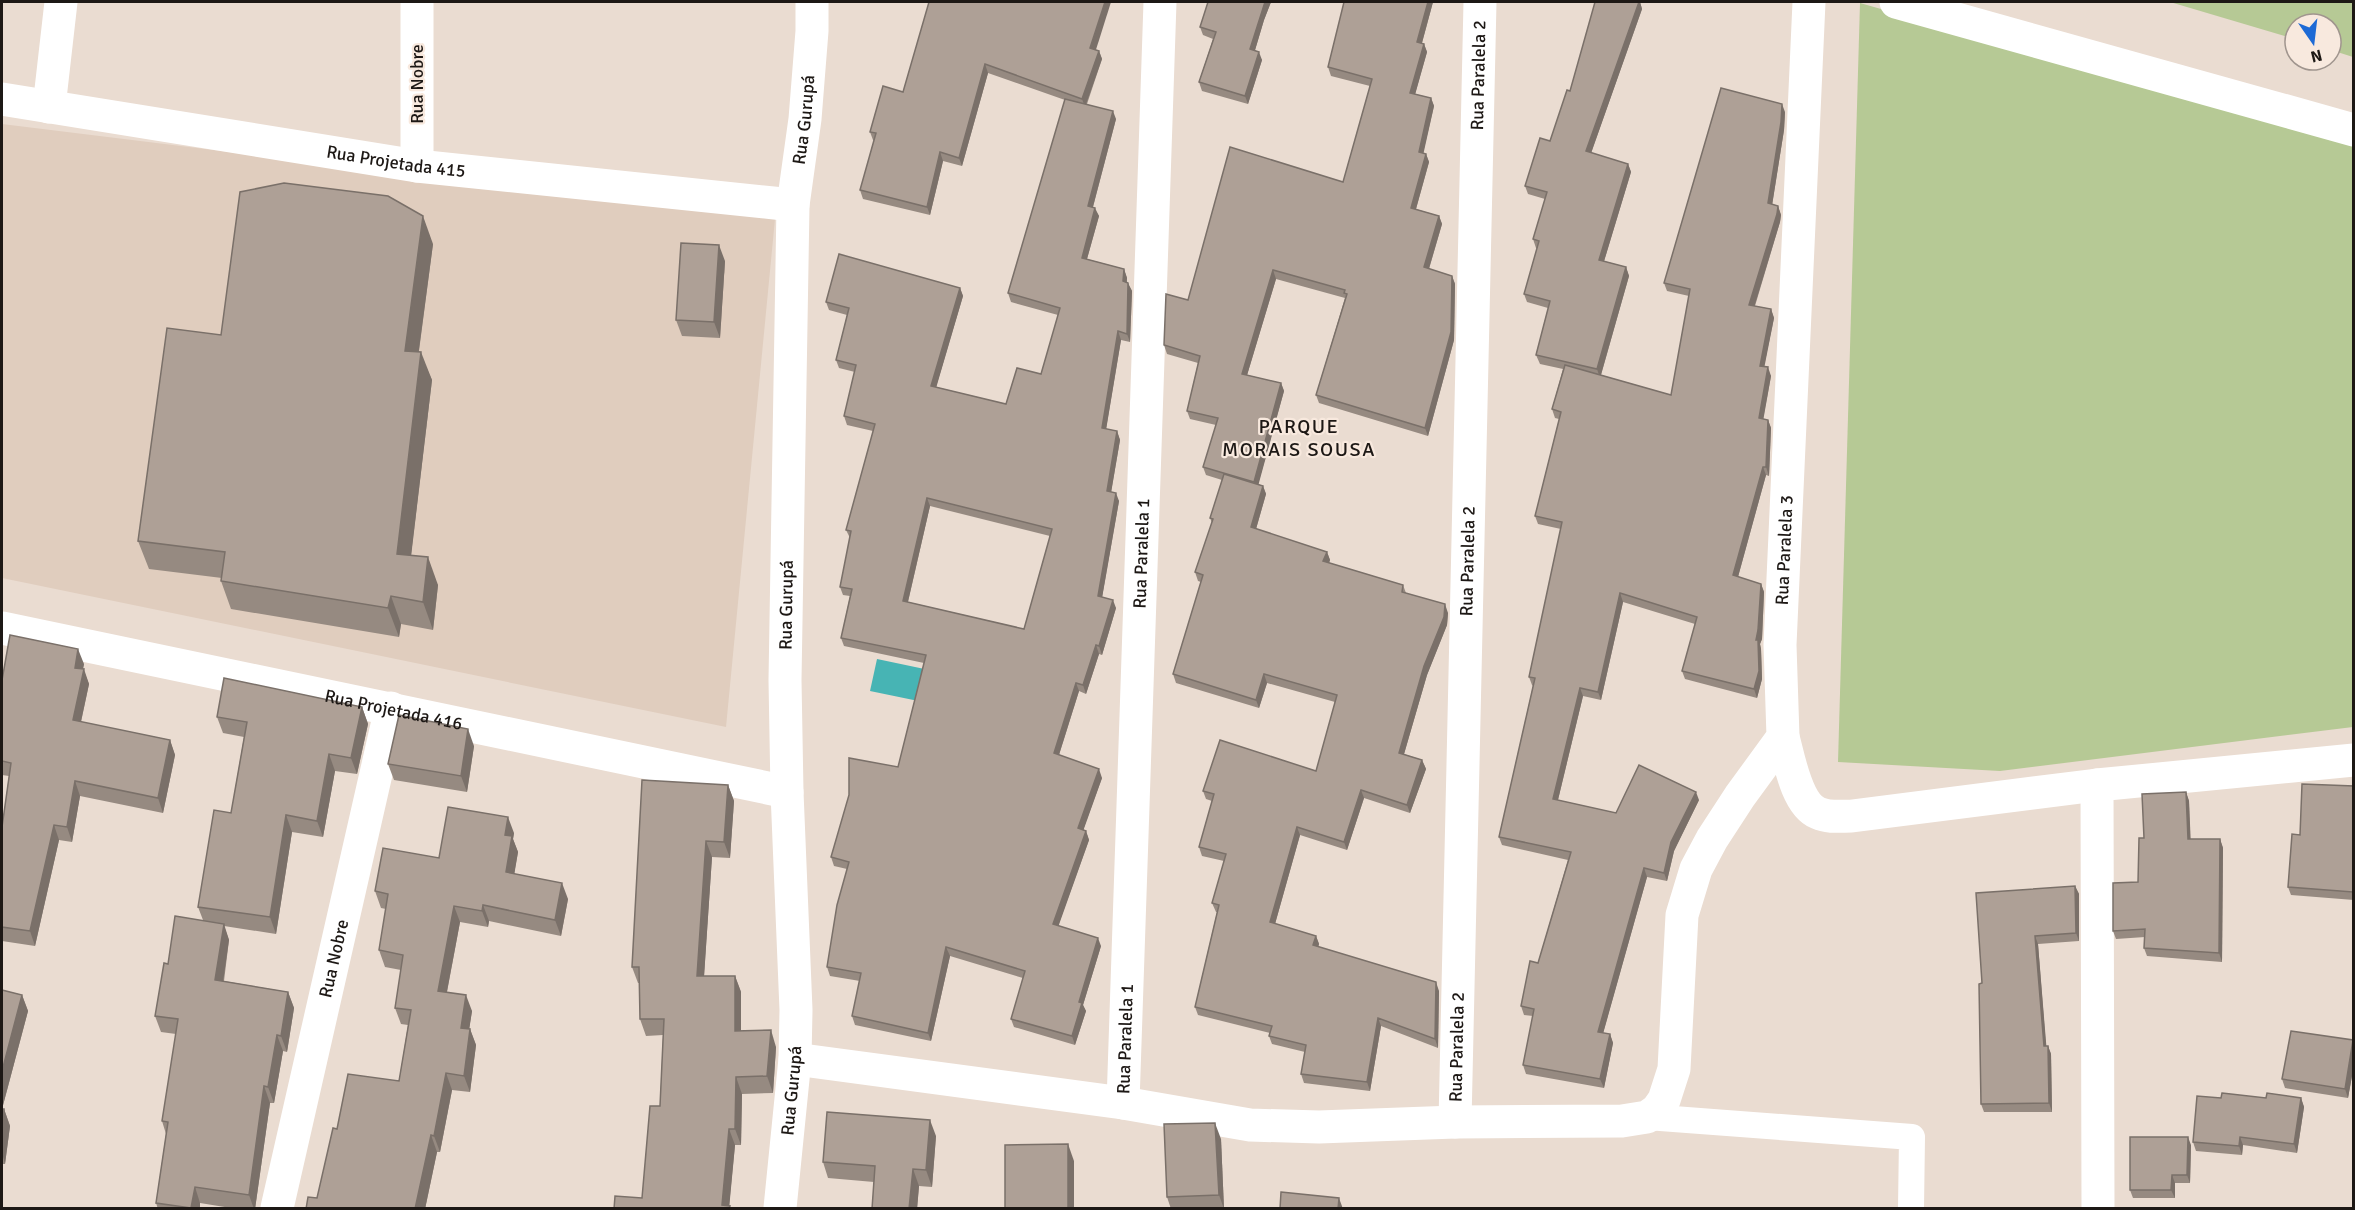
<svg xmlns="http://www.w3.org/2000/svg" width="2355" height="1210" font-family="Signika,sans-serif">
	<style>
		.education { fill: #e0cdbe }
		.green { fill: #b6c995 }
		.water { fill: #47b4b4 }
		.lines { fill: none; stroke-linecap: round; stroke-linejoin: round }
		.service { stroke: #fff; stroke-width: 26 }
		.minor { stroke: #fff; stroke-width: 33 }
		.wall { fill: #968a81; fill-rule: evenodd }
		.shaded-wall { fill: #7a7069 }
		.building { fill: #aea096; stroke: #7a7069; stroke-width: 1.5; fill-rule: evenodd }
		.labels { text-anchor: middle; stroke-width: 4.5; stroke-linejoin: round; paint-order: stroke }
		.street-label { font-size: 18px; fill: #1d1815; stroke: #f8e9de }
		.neighbourhood-label { font-size: 20px; letter-spacing: 1.5px; fill: #1d1815; stroke: #f8e9de }
	</style>
	<rect width="100%" height="100%" fill="#eadcd1"/>
	<!-- education -->
	<polygon class="education" points="2,124 775,219 726,727 2,578"/>
	<!-- green -->
	<g class="green">
		<polygon points="2170,2 2353,2 2353,57 2331,50 2331,24 2295,24 2295,39"/>
		<polygon points="1860,3 2353,144 2353,727 2000,771 1838,762"/>
	</g>
	<!-- water -->
	<polygon class="water" points="877,659 934,671 928,703 870,691"/>
	<g class="lines">
		<!-- service -->
		<polyline class="service" points="1647,1117 1912,1137 1911,1208"/>
		<!-- minor -->
		<g class="minor">
			<polyline points="1896,2 2354,130"/>
			<path id="s1" d="M2 99 417 166 793 205"/>
			<polyline points="49,107 61,2"/>
			<polyline points="417,166 417,2"/>
			<path id="s2" d="M2 628 787 792"/>
			<path d="M1783 737C1789 758 1796 804 1818 813 1829 818 1841 816 1852 816L2097 785 2354 760"/>
			<polyline points="2097,785 2098,1208"/>
			<path id="s3" d="M795 1059 1123 1103 1250 1125 1319 1127 1455 1122 1622 1121 1647 1117 1657 1110 1664 1100 1674 1069 1682 915 1696 869 1712 839 1740 796 1783 737 1780 645 1809 2"/>
			<path id="s4" d="M1123 1103 1160 2"/>
			<path id="s5" d="M1455 1122 1480 2"/>
			<path id="s6" d="M277 1208 391 708"/>
			<path id="s7" d="M780 1208 795 1059 796 1010 787 792 785 680 793 205 805 119 812 31V2"/>
		</g>
	</g>
	<!-- wall -->
	<g class="wall">
		<path d="M929 2 1099 51 1102 59 1087 104 1116 119 1093 207 1099 216 1087 259 1124 269 1127 278V282L1132 291 1130 342 1121 340 1106 429 1117 431 1120 440 1111 492 1119 501 1102 597 1116 608 1102 655 1099 654 1086 694 1079 691 1059 755 1102 778 1083 830 1086 831 1089 840 1058 926 1101 946 1083 1005 1086 1011 1075 1045 1014 1027 1011 1019 1023 978 950 956 931 1041 855 1025 852 1016 860 981 830 976 827 967 847 869 834 866 831 857 898 767 924 663 844 646 841 638 850 596 843 595 840 587 850 538 846 530 873 431 847 425 844 416 855 372 839 368 836 360 847 315 829 310 826 302 960 288 963 296 936 387 1006 404 1041 374 1058 315 1011 302 1008 293 1065 100 988 73 962 166 943 161 930 215 863 199 860 190 874 140H873L870 132 903 92ZM930 506 1050 536 1024 629 908 602Z"/>
		<polygon points="1208,2 1271,2 1264,20 1255,50 1262,60 1248,104 1202,91 1199,82 1213,39 1203,35 1200,27"/>
		<polygon points="1344,2 1433,2 1422,43 1424,44 1427,52 1415,94 1431,98 1434,106 1423,153 1426,154 1429,162 1416,209 1439,216 1442,224 1429,269 1452,276 1455,284 1454,340 1428,436 1319,403 1316,395 1345,298 1276,279 1247,375 1281,383 1284,391 1258,484 1263,486 1266,494 1256,529 1327,552 1330,560 1329,563 1403,585 1406,593 1448,613 1447,625 1427,675 1404,754 1422,760 1426,769 1410,813 1364,798 1347,850 1300,835 1275,924 1316,936 1319,944 1318,947 1439,991 1438,1048 1381,1026 1370,1091 1304,1083 1301,1074 1305,1052 1272,1044 1269,1036 1270,1033 1198,1015 1195,1007 1217,912 1216,912 1212,903 1224,861 1202,856 1199,847 1212,801 1206,799 1203,791 1316,771 1335,702 1267,683 1259,708 1176,683 1173,674 1201,582 1198,581 1195,572 1212,523 1210,518 1222,480 1206,475 1203,467 1216,425 1190,419 1187,411 1198,363 1167,354 1164,345 1188,300 1343,182 1370,86 1331,76 1328,67"/>
		<polygon points="1595,2 1640,2 1642,9 1591,153 1628,164 1631,172 1604,261 1626,267 1629,276 1601,375 1671,395 1689,296 1667,291 1664,283 1785,112 1784,130 1772,205 1778,206 1781,215 1780,222 1755,306 1771,309 1774,318 1764,366 1771,376 1763,419 1768,420 1771,428 1769,476 1766,475 1738,577 1761,584 1764,592 1762,639 1760,644 1761,649 1762,679 1757,698 1685,679 1682,671 1695,624 1623,602 1601,700 1583,696 1558,800 1616,813 1699,800 1674,851 1667,881 1647,877 1603,1033 1610,1034 1613,1043 1604,1088 1526,1074 1523,1065 1533,1016 1524,1015 1521,1006 1538,963 1568,860 1502,845 1499,837 1533,686 1532,685 1529,677 1561,529 1538,524 1535,516 1559,419 1555,418 1552,409 1563,369 1540,364 1536,355 1548,308 1527,302 1524,294 1537,248 1536,248 1533,239 1545,199 1528,194 1525,186 1550,141 1570,91"/>
		<polygon points="433,244 419,351 432,380 411,555 438,585 433,630 401,624 399,637 231,609 221,581 222,578 149,569 138,541 221,335"/>
		<polygon points="725,261 720,338 682,336 676,320"/>
		<polygon points="84,664 83,669 89,684 81,722 170,740 175,755 163,813 80,796 72,842 59,840 35,946 2,941 2,827 9,776 2,775 2,680"/>
		<polygon points="362,707 368,724 357,774 335,771 323,837 292,832 276,934 224,926 229,940 224,981 288,992 294,1008 287,1052 283,1051 274,1103 270,1103 255,1209 237,1209 200,1203 200,1209 158,1209 156,1203 166,1134 162,1121 176,1034 161,1032 155,1016 168,964 203,920 198,907 231,813 244,737 223,733 217,717"/>
		<polygon points="474,746 467,792 394,780 388,764"/>
		<polygon points="728,785 734,801 730,858 712,857 704,976 735,976 741,992 741,1031 776,1047 773,1093 742,1094 741,1145 735,1145 729,1206 642,1198 660,1106 663,1035 646,1036 640,1019 640,983 638,983 632,967"/>
		<polygon points="2354,786 2354,900 2291,895 2288,887 2300,835"/>
		<polygon points="2186,792 2189,801 2190,839 2220,839 2223,848 2222,962 2147,956 2144,948 2145,937 2116,939 2113,931 2138,882 2144,838"/>
		<polygon points="514,833 513,839 518,852 514,874 568,899 561,936 489,921 488,927 460,922 447,992 472,1011 469,1029 470,1029 476,1045 470,1092 452,1090 440,1152 437,1152 425,1209 306,1209 317,1198 337,1129 399,1081 408,1025 401,1024 395,1008 401,970 385,967 379,950 386,909 381,908 375,891 439,858"/>
		<polygon points="2075,886 2079,894 2079,941 2038,944 2046,1046 2048,1046 2051,1054 2052,1112 1984,1112 1981,1104 1982,983"/>
		<polygon points="2,990 22,995 28,1011 2,1109 4,1109 10,1126 5,1164 2,1164"/>
		<polygon points="2353,1040 2354,1065 2348,1098 2285,1088 2282,1079"/>
		<polygon points="2221,1098 2301,1098 2304,1107 2297,1153 2243,1145 2242,1155 2196,1151 2193,1142"/>
		<polygon points="936,1136 932,1187 919,1186 917,1209 872,1209 874,1182 828,1178 823,1162"/>
		<polygon points="1221,1139 1224,1209 1171,1209 1167,1197"/>
		<polygon points="2191,1145 2190,1183 2175,1183 2175,1198 2133,1198 2130,1190"/>
	</g>
	<!-- shaded-wall -->
	<g class="shaded-wall">
		<polygon points="1105,2 1111,2 1094,56 1090,48"/>
		<polygon points="1265,2 1271,2 1264,20 1253,57 1250,49"/>
		<polygon points="1428,2 1433,2 1420,50 1417,42"/>
		<polygon points="1639,2 1640,2 1642,9 1589,159 1586,151"/>
		<polygon points="1424,44 1427,52 1413,102 1410,93"/>
		<polygon points="1099,51 1102,59 1085,107 1082,99"/>
		<polygon points="1259,52 1262,60 1248,104 1245,96"/>
		<polygon points="985,64 988,73 962,166 959,158"/>
		<polygon points="1431,98 1434,106 1422,160 1419,152"/>
		<polygon points="1782,104 1785,112 1784,130 1771,212 1768,203"/>
		<polygon points="1113,111 1116,119 1091,214 1088,206"/>
		<polygon points="940,152 943,161 930,215 927,207"/>
		<polygon points="1426,154 1429,162 1414,216 1411,208"/>
		<polygon points="1628,164 1631,172 1602,268 1599,260"/>
		<polygon points="1778,206 1781,215 1780,222 1752,314 1749,305"/>
		<polygon points="1095,208 1099,216 1085,266 1082,258"/>
		<polygon points="423,216 433,244 415,379 405,351"/>
		<polygon points="1439,216 1442,224 1427,275 1424,267"/>
		<polygon points="719,245 725,261 720,338 714,322"/>
		<polygon points="1626,267 1629,276 1600,378 1597,369"/>
		<polygon points="1124,269 1127,278 1126,289 1123,281"/>
		<polygon points="1273,270 1276,279 1245,382 1242,374"/>
		<polygon points="1452,276 1455,284 1454,340 1428,436 1425,428"/>
		<polygon points="1128,283 1132,291 1130,342 1127,334"/>
		<polygon points="960,288 963,296 934,395 931,386"/>
		<polygon points="1771,309 1774,318 1763,374 1760,366"/>
		<polygon points="1118,331 1121,340 1105,436 1102,428"/>
		<polygon points="421,352 432,380 408,582 397,554"/>
		<polygon points="1768,367 1771,376 1762,427 1759,418"/>
		<polygon points="1281,383 1284,391 1257,490 1254,482"/>
		<polygon points="1768,420 1771,428 1769,476 1766,467"/>
		<polygon points="1117,431 1120,440 1110,499 1107,491"/>
		<polygon points="1763,467 1766,475 1736,584 1733,575"/>
		<polygon points="1263,486 1266,494 1254,536 1251,527"/>
		<polygon points="1116,493 1119,501 1101,604 1098,596"/>
		<polygon points="927,498 930,506 906,610 903,601"/>
		<polygon points="1327,552 1330,560 1326,570 1323,561"/>
		<polygon points="428,557 438,585 433,630 423,602"/>
		<polygon points="1761,584 1764,592 1762,639 1760,644 1761,649 1762,679 1757,698 1754,689 1756,640"/>
		<polygon points="1620,593 1623,602 1601,700 1598,692"/>
		<polygon points="391,596 401,624 399,637 388,608"/>
		<polygon points="1113,600 1116,608 1102,655 1099,646"/>
		<polygon points="1445,604 1448,613 1447,625 1427,675 1402,761 1399,753 1424,666"/>
		<polygon points="1096,645 1099,654 1086,694 1083,685"/>
		<polygon points="78,649 84,664 80,682 75,668"/>
		<polygon points="84,669 89,684 78,735 73,720"/>
		<polygon points="1264,674 1267,683 1259,708 1256,700"/>
		<polygon points="1076,683 1079,691 1057,761 1054,753"/>
		<polygon points="1580,688 1583,696 1556,808 1553,799"/>
		<polygon points="362,707 368,724 357,774 351,758"/>
		<polygon points="468,729 474,746 467,792 461,776"/>
		<polygon points="170,740 175,755 163,813 158,798"/>
		<polygon points="329,754 335,771 323,837 317,821"/>
		<polygon points="1422,760 1426,769 1410,813 1407,805"/>
		<polygon points="1099,769 1102,778 1081,837 1078,828"/>
		<polygon points="75,781 80,796 72,842 67,827"/>
		<polygon points="728,785 734,801 730,858 724,842"/>
		<polygon points="1361,790 1364,798 1347,850 1344,842"/>
		<polygon points="1696,792 1699,800 1674,851 1667,881 1664,873 1671,842"/>
		<polygon points="2186,792 2189,801 2191,847 2188,839"/>
		<polygon points="286,815 292,832 276,934 270,917"/>
		<polygon points="508,817 514,833 513,839 518,852 512,888 506,872 505,835"/>
		<polygon points="54,825 59,840 35,946 30,931"/>
		<polygon points="1297,827 1300,835 1273,931 1270,922"/>
		<polygon points="1086,831 1089,840 1056,933 1053,924"/>
		<polygon points="2220,839 2223,848 2222,962 2219,953"/>
		<polygon points="706,841 712,857 703,992 697,976"/>
		<polygon points="1644,868 1647,877 1601,1041 1598,1032"/>
		<polygon points="562,883 568,899 561,936 555,920"/>
		<polygon points="2075,886 2079,894 2079,941 2076,933"/>
		<polygon points="483,905 489,921 488,927 482,911"/>
		<polygon points="454,906 460,922 444,1007 438,991"/>
		<polygon points="224,924 229,940 221,996 215,980"/>
		<polygon points="1316,936 1319,944 1316,954 1313,945"/>
		<polygon points="2035,936 2038,944 2047,1054 2044,1046"/>
		<polygon points="1098,938 1101,946 1083,1005 1086,1011 1075,1045 1072,1036 1079,1002"/>
		<polygon points="946,947 950,956 931,1041 928,1033"/>
		<polygon points="735,976 741,992 741,1048 735,1031"/>
		<polygon points="1436,982 1439,991 1438,1048 1435,1039"/>
		<polygon points="288,992 294,1008 287,1052 281,1036"/>
		<polygon points="22,995 28,1011 2,1109 2,1071"/>
		<polygon points="466,995 472,1011 467,1044 461,1028"/>
		<polygon points="1378,1018 1381,1026 1370,1091 1367,1082"/>
		<polygon points="470,1029 476,1045 470,1092 464,1076"/>
		<polygon points="771,1030 776,1047 773,1093 767,1076"/>
		<polygon points="1610,1034 1613,1043 1604,1088 1600,1079"/>
		<polygon points="277,1035 283,1051 274,1103 268,1087"/>
		<polygon points="2353,1040 2354,1065 2348,1098 2345,1089"/>
		<polygon points="2048,1046 2051,1054 2052,1112 2049,1103"/>
		<polygon points="446,1073 452,1090 440,1152 434,1136"/>
		<polygon points="736,1077 742,1094 741,1145 735,1129"/>
		<polygon points="264,1086 270,1103 255,1209 254,1209 249,1195"/>
		<polygon points="2301,1098 2304,1107 2297,1153 2294,1144"/>
		<polygon points="4,1109 10,1126 5,1164 2,1153 2,1130"/>
		<polygon points="930,1120 936,1136 932,1187 926,1170"/>
		<polygon points="1215,1123 1221,1139 1224,1209 1219,1195"/>
		<polygon points="729,1129 735,1145 729,1209 722,1205"/>
		<polygon points="431,1135 437,1152 425,1209 415,1209"/>
		<polygon points="2188,1137 2191,1145 2190,1183 2187,1175"/>
		<polygon points="2240,1137 2243,1145 2242,1155 2239,1146"/>
		<polygon points="1068,1144 1074,1161 1074,1209 1068,1209"/>
		<polygon points="913,1169 919,1186 917,1209 909,1209"/>
		<polygon points="2172,1175 2175,1183 2175,1198 2171,1190"/>
		<polygon points="195,1187 200,1203 200,1209 191,1208"/>
		<polygon points="1339,1198 1343,1209 1338,1209"/>
	</g>
	<!-- building -->
	<g class="building">
		<polygon points="929,2 1105,2 1090,48 1099,51 1082,99 985,64 959,158 940,152 927,207 860,190 876,133 870,132 883,86 903,92"/>
		<polygon points="1208,2 1265,2 1250,49 1259,52 1245,96 1199,82 1216,32 1200,27"/>
		<polygon points="1344,2 1428,2 1417,42 1424,44 1410,93 1431,98 1419,152 1426,154 1411,208 1439,216 1424,267 1452,276 1451,332 1425,428 1316,395 1347,294 1344,293 1345,290 1273,270 1242,374 1281,383 1254,482 1203,467 1218,418 1187,411 1200,356 1164,345 1166,294 1188,300 1230,147 1343,182 1372,79 1328,67"/>
		<polygon points="1595,2 1639,2 1586,151 1628,164 1599,260 1626,267 1597,369 1536,355 1550,301 1524,294 1539,241 1533,239 1547,192 1525,186 1540,138 1550,141 1567,90 1570,91"/>
		<polygon points="1721,88 1782,104 1781,122 1768,203 1778,206 1777,214 1749,305 1771,309 1760,366 1768,367 1759,418 1768,420 1766,467 1763,467 1733,575 1761,584 1758,630 1756,640 1758,640 1759,671 1754,689 1682,671 1697,617 1620,593 1598,692 1580,688 1553,799 1616,813 1639,765 1696,792 1671,842 1664,873 1644,868 1598,1032 1610,1034 1600,1079 1523,1065 1534,1009 1521,1006 1530,961 1538,963 1571,852 1499,837 1535,678 1529,677 1562,522 1535,516 1561,412 1552,409 1565,365 1671,395 1690,289 1664,283"/>
		<path d="M1065 99 1113 111 1088 206 1095 208 1082 258 1124 269 1123 281 1128 283 1127 334 1118 331 1102 428 1117 431 1107 491 1116 493 1098 596 1113 600 1099 646 1096 645 1083 685 1076 683 1054 753 1099 769 1078 828 1086 831 1053 924 1098 938 1079 1002 1082 1003 1072 1036 1011 1019 1025 971 946 947 928 1033 852 1016 861 973 827 967 837 905 849 862 831 857 849 795V758L898 767 926 655 841 638 852 589 840 587 851 531 846 530 875 424 844 416 856 365 836 360 849 308 826 302 839 254 960 288 931 386 1006 404 1017 368 1041 374 1060 308 1008 293ZM927 498 1052 529 1024 629 903 601Z"/>
		<polygon points="284,183 388,196 423,216 405,351 421,352 397,554 428,557 423,602 391,596 388,608 221,581 225,552 138,541 167,328 221,335 240,192"/>
		<polygon points="681,243 719,245 714,322 676,320"/>
		<polygon points="1224,474 1263,486 1251,527 1327,552 1323,561 1403,585 1402,592 1445,604 1444,617 1424,666 1399,753 1422,760 1407,805 1361,790 1344,842 1297,827 1270,922 1316,936 1313,945 1436,982 1435,1039 1378,1018 1367,1082 1301,1074 1306,1045 1269,1036 1272,1026 1195,1007 1219,905 1212,903 1226,854 1199,847 1214,794 1203,791 1220,740 1316,771 1337,695 1264,674 1256,700 1173,674 1203,575 1195,572 1213,519 1210,518"/>
		<polygon points="10,635 78,649 75,668 84,669 73,720 170,740 158,798 75,781 67,827 54,825 30,931 2,927 2,827 11,763 2,761 2,680"/>
		<polygon points="224,678 362,707 351,758 329,754 317,821 286,815 270,917 198,907 214,810 231,813 247,722 217,717"/>
		<polygon points="399,715 468,729 461,776 388,764"/>
		<polygon points="642,780 728,785 724,842 706,841 697,976 735,976 735,1031 771,1030 767,1076 736,1077 735,1129 729,1129 722,1205 730,1206 729,1209 614,1209 615,1196 642,1198 650,1106 660,1106 664,1019 640,1019 639,967 632,967"/>
		<polygon points="2302,784 2354,786 2353,892 2288,887 2292,834 2300,835"/>
		<polygon points="2186,792 2188,839 2220,839 2219,953 2144,948 2145,929 2113,931 2113,883 2138,882 2139,838 2144,838 2142,794"/>
		<polygon points="448,807 508,817 505,835 512,836 506,872 562,883 555,920 483,905 482,911 454,906 438,991 466,995 461,1028 470,1029 464,1076 446,1073 434,1136 431,1135 415,1209 306,1209 308,1197 317,1198 333,1128 337,1129 348,1074 399,1081 411,1010 395,1008 403,955 379,950 388,894 375,891 383,848 439,858"/>
		<polygon points="2075,886 2076,933 2035,936 2044,1046 2048,1046 2049,1103 1981,1104 1979,984 1982,983 1976,893"/>
		<polygon points="175,916 224,924 215,980 288,992 281,1036 277,1035 268,1087 264,1086 249,1195 195,1187 191,1208 156,1203 168,1122 162,1121 178,1019 155,1016 164,963 168,964"/>
		<polygon points="2,990 22,995 2,1071"/>
		<polygon points="2291,1031 2353,1040 2345,1089 2282,1079"/>
		<polygon points="2222,1093 2266,1098 2267,1093 2301,1098 2294,1144 2240,1137 2239,1146 2193,1142 2197,1096 2221,1098"/>
		<polygon points="2,1109 4,1109 2,1130"/>
		<polygon points="827,1112 930,1120 926,1170 913,1169 909,1209 872,1209 875,1166 823,1162"/>
		<polygon points="1215,1123 1219,1195 1167,1197 1164,1124"/>
		<polygon points="2130,1137 2188,1137 2187,1175 2172,1175 2171,1190 2130,1190"/>
		<polygon points="1068,1144 1068,1209 1005,1209 1005,1145"/>
		<polygon points="1281,1192 1339,1198 1338,1209 1280,1209"/>
	</g>
	<g class="labels">
		<!-- street labels -->
		<g class="street-label">
			<text dy="6" stroke="none"><textPath href="#s5" startOffset="1047">Rua Paralela 2</textPath></text>
			<text transform="translate(417 84) rotate(-90)" y="6">Rua Nobre</text>
			<text dy="6" stroke="none"><textPath href="#s7" startOffset="1090">Rua Gurupá</textPath></text>
			<text dy="6" stroke="none"><textPath href="#s1" startOffset="399">Rua Projetada 415</textPath></text>
			<text dy="6" stroke="none"><textPath href="#s3" startOffset="1462">Rua Paralela 3</textPath></text>
			<text dy="6" stroke="none"><textPath href="#s4" startOffset="550">Rua Paralela 1</textPath></text>
			<text dy="6" stroke="none"><textPath href="#s5" startOffset="561">Rua Paralela 2</textPath></text>
			<text dy="6" stroke="none"><textPath href="#s7" startOffset="604">Rua Gurupá</textPath></text>
			<text dy="6" stroke="none"><textPath href="#s2" startOffset="400">Rua Projetada 416</textPath></text>
			<text dy="6" stroke="none"><textPath href="#s6" startOffset="256">Rua Nobre</textPath></text>
			<text dy="6" stroke="none"><textPath href="#s4" startOffset="64">Rua Paralela 1</textPath></text>
			<text dy="6" stroke="none"><textPath href="#s5" startOffset="75">Rua Paralela 2</textPath></text>
			<text dy="6" stroke="none"><textPath href="#s7" startOffset="118">Rua Gurupá</textPath></text>
		</g>
		<!-- neighbourhood labels -->
		<g class="neighbourhood-label">
			<text x="1299" y="433">PARQUE<tspan x="1299" dy="23">MORAIS SOUSA</tspan></text>
		</g>
	</g>
	<!-- border -->
	<rect width="2355" height="1210" fill="none" stroke="#1d1815" stroke-width="6"/>
	<!-- north arrow -->
	<g transform="translate(2313 42) rotate(166)"><circle r="28" fill="#f8e9de" stroke="#a0958e" stroke-width="1.5"/>
	<path d="M0-4.5L10 22L0 15L-10 22Z" fill="#1d6ad5"/>
	<text y="-9" font-size="16" font-weight="bold" text-anchor="middle" fill="#1d1815">N</text>
	</g>
</svg>
